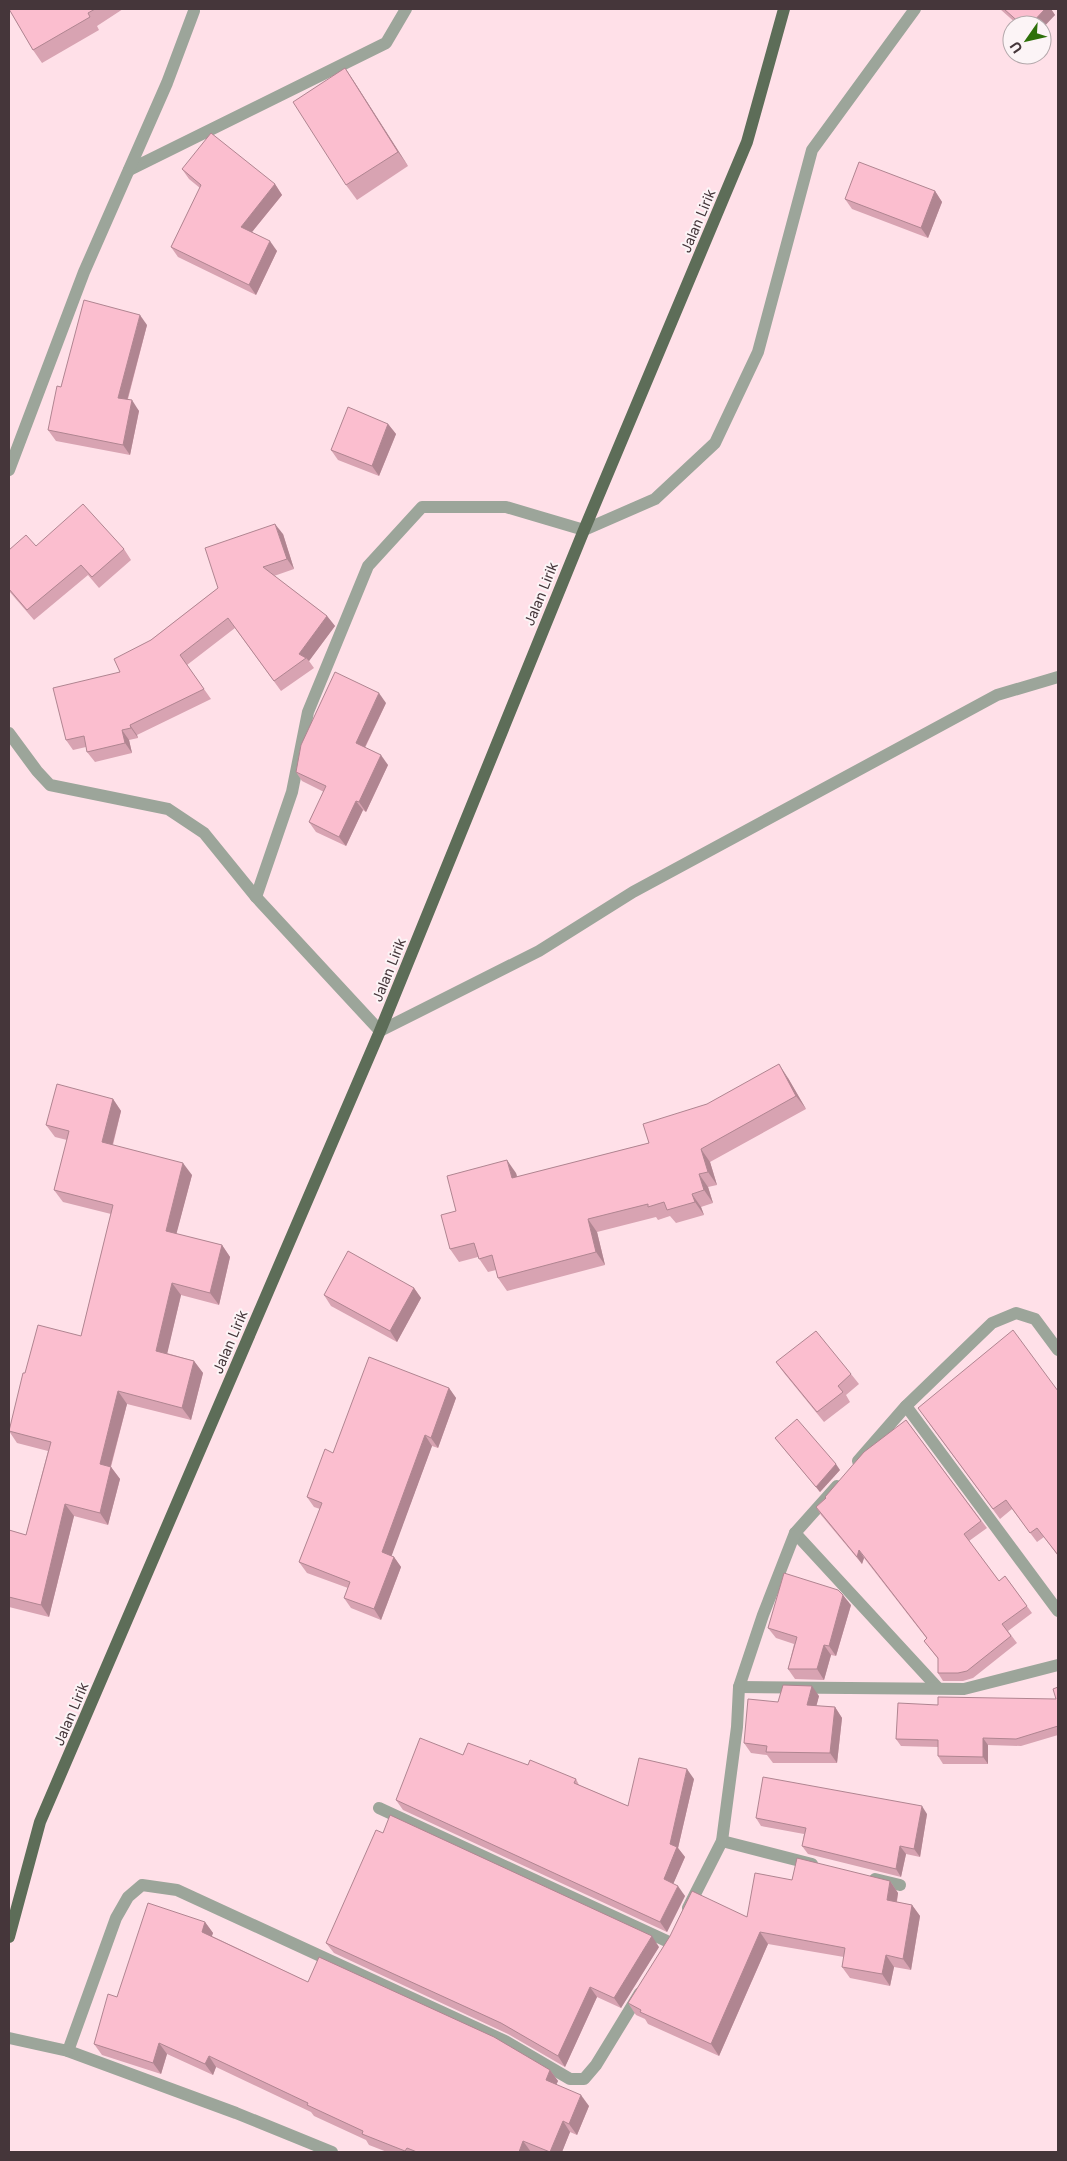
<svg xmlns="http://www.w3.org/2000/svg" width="1067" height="2161" font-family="Inter,sans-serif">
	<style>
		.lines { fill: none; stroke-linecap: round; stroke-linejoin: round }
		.minor { stroke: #9ca59a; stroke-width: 12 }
		.major { stroke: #5d6d58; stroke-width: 12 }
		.wall { fill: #d8a3b2 }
		.shaded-wall { fill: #b08591 }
		.building { fill: #fbbecf; stroke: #b08591 }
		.labels { text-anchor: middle; stroke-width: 4; stroke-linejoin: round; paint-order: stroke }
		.street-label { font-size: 14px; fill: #45363a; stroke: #fcf4f6 }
	</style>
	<rect width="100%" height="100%" fill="#ffe0e8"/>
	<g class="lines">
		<!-- minor -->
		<g class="minor">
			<polyline points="129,170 386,43 406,9"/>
			<polyline points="9,470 84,272 167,83 194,11"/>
			<polyline points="9,733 37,771 50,785 168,809 204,833 256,897 380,1031 539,951 633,892 997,695 1058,677"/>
			<polyline points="256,897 292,792 308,712 368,566 422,507 506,507 584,530 655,499 715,443 758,352 812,150 915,9"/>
			<polyline points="906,1406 1058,1611"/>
			<polyline points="858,1461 906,1406 992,1323 1016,1313 1035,1319 1058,1350"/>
			<polyline points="795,1533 937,1687"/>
			<polyline points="739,1687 964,1689 1058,1665"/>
			<polyline points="379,1808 671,1943"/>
			<polyline points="722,1841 812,1864"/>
			<polyline points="875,1879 900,1885"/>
			<polyline points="688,1908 722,1841 737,1727 739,1687 763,1615 795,1533 837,1486"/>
			<polyline points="9,2038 68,2051 236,2113 332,2152"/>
			<polyline points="68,2051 116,1918 128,1897 142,1885 177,1890 505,2041 570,2079 584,2079 596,2065 640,1993"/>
		</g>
		<!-- major -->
		<polyline class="major" points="9,1937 40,1822 380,1031 584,530 747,142 784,9"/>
	</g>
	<!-- wall -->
	<g class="wall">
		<polygon points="9,9 123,9 97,26 99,30 42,63 33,50"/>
		<polygon points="1000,9 1051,9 1055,15 1042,25 1018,25"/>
		<polygon points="345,68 355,83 408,166 357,200 346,185"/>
		<polygon points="182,169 275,184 282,195 252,232 277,251 256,295 178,257 171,247 200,188 189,179"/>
		<polygon points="935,191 942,202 928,238 852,209 845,199"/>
		<polygon points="147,325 128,399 139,411 130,455 56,441 48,430 61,387"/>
		<polygon points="388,424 396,434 379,476 338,460 331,450"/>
		<polygon points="283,534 294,569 274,576 327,616 335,626 309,661 314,668 281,691 235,628 187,665 211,699 137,735 138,738 129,740 132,753 95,762 87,752 86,747 73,750 66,740 120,672 151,640 218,588"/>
		<polygon points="36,546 124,549 131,560 99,588 88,575 34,620 9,591 9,550"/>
		<polygon points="386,703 365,748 388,765 366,812 363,810 346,846 316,832 309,822 324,792 302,781 296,772"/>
		<polygon points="788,1078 806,1109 710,1162 717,1185 708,1187 713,1203 701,1207 704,1215 676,1223 670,1216 658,1220 656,1217 597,1232 605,1265 507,1291 498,1278 496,1270 488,1272 478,1257 459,1262 450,1249 456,1211 516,1173 517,1177 649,1143 707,1104"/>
		<polygon points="113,1099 121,1111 113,1145 192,1175 176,1234 222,1245 230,1257 219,1305 181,1295 167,1353 194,1361 203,1373 191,1420 127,1404 111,1467 120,1479 108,1525 74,1516 49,1617 9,1607 9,1530 26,1535 48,1451 17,1443 9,1431 25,1373 81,1336 111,1214 63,1202 54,1190 67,1140 55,1137 46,1125"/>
		<polygon points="414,1288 421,1298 397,1342 331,1306 324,1295"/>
		<polygon points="776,1362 851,1374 859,1384 846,1395 850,1402 824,1422 784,1373"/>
		<polygon points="449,1388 456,1398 438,1448 432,1446 391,1556 394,1557 401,1567 381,1620 351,1608 344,1598 348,1588 307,1573 299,1562 320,1509 314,1507 307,1497 333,1453"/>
		<polygon points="1058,1391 1058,1556 1044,1537 1037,1542 1012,1509 1000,1519 925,1418"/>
		<polygon points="906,1420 987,1528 969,1541 999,1581 1005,1576 1032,1613 1008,1631 1017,1643 973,1678 963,1681 943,1681 938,1673 938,1659 924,1641 927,1639 864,1558 862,1564 821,1515 816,1507"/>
		<polygon points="775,1438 840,1470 820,1492"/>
		<polygon points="851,1605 836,1656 831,1655 824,1680 795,1679 788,1669 794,1644 776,1638 768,1628"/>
		<polygon points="1058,1687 1058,1735 1021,1746 988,1745 988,1764 943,1764 938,1756 938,1747 901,1746 896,1739 938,1705 1056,1699"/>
		<polygon points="819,1696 816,1706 835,1707 842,1718 837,1763 773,1763 767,1755 751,1753 744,1743 778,1702"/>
		<polygon points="463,1755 528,1765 576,1779 579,1785 628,1806 694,1779 678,1848 685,1857 673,1884 685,1896 667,1932 403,1810 396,1800"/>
		<polygon points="927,1814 920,1857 906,1854 901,1877 808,1854 802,1846 804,1834 761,1826 756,1818"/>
		<polygon points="792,1880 890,1881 898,1893 897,1902 912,1905 920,1916 911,1970 894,1967 890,1986 850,1978 842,1967 844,1957 768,1944 719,2056 648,2024 645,2019 636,2015 628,2003 747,1917"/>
		<polygon points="205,1922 213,1933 212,1936 308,1982 550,2070 558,2081 556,2085 589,2106 577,2135 570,2132 562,2152 387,2152 369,2145 366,2140 314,2116 311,2112 216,2067 213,2075 167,2054 161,2074 102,2055 94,2044 117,1997"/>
		<polygon points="326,1943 659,1947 621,2008 597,1997 565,2067 508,2034 334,1953"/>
	</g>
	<!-- shaded-wall -->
	<g class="shaded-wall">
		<polygon points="1045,9 1051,9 1055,15 1042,29 1042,25 1030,25"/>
		<polygon points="345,68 355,83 408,166 398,152"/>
		<polygon points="275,184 282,195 248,237 241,227"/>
		<polygon points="935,191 942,202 928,238 921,228"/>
		<polygon points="270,241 277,251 256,295 249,285"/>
		<polygon points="140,315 147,325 125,408 118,398"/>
		<polygon points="132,400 139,411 130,455 123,445"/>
		<polygon points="388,424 396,434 379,476 372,466"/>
		<polygon points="275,524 283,534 294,569 287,559"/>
		<polygon points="327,616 335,626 309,661 306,658 299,654"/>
		<polygon points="379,693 386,703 362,753 356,743"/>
		<polygon points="130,725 137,735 138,738 131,728"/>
		<polygon points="122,730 129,740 132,753 125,743"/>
		<polygon points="381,755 388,765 366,812 359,802"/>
		<polygon points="356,801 363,810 346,846 339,837"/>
		<polygon points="779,1064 788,1078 806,1109 796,1096"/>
		<polygon points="113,1099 121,1111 110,1154 102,1142"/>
		<polygon points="701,1149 710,1162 717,1185 708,1172"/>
		<polygon points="507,1160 516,1173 521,1191 512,1178"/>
		<polygon points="183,1163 192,1175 174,1243 166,1231"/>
		<polygon points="699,1174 708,1187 713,1203 704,1190"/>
		<polygon points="692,1194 701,1207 704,1215 695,1202"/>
		<polygon points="588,1219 597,1232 605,1265 596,1252"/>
		<polygon points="222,1245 230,1257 219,1305 210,1293"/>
		<polygon points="172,1283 181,1295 165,1363 156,1351"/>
		<polygon points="414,1288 421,1298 397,1342 390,1331"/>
		<polygon points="194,1361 203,1373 191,1420 182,1408"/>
		<polygon points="449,1388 456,1398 438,1448 431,1438"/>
		<polygon points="118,1391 127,1404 108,1476 100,1464"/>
		<polygon points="425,1435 432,1446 389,1563 382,1552"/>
		<polygon points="836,1464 840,1470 820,1492 816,1487"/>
		<polygon points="111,1467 120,1479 108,1525 100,1513"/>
		<polygon points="65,1504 74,1516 49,1617 41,1605"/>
		<polygon points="859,1550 864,1558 862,1564 857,1557"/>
		<polygon points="394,1557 401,1567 381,1620 374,1609"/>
		<polygon points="843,1595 851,1605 836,1656 829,1646"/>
		<polygon points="824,1645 831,1655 824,1680 817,1669"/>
		<polygon points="812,1686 819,1696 814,1715 807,1705"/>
		<polygon points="835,1707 842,1718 837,1763 830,1753"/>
		<polygon points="983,1738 988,1745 988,1764 983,1757"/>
		<polygon points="687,1769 694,1779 678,1848 685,1857 671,1889 664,1879 670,1844"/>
		<polygon points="922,1806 927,1814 920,1857 914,1849"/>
		<polygon points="900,1846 906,1854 901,1877 896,1869"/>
		<polygon points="890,1881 898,1893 895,1911 887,1900"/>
		<polygon points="678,1886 685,1896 667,1932 660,1922"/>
		<polygon points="912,1905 920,1916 911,1970 903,1959"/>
		<polygon points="205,1922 213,1933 209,1943 202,1932"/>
		<polygon points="760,1932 768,1944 719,2056 711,2044"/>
		<polygon points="652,1936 659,1947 621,2008 614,1998"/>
		<polygon points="886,1955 894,1967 890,1986 882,1974"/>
		<polygon points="590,1987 597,1997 565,2067 558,2056"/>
		<polygon points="159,2043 167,2054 161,2074 153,2063"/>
		<polygon points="209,2056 216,2067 213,2075 205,2064"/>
		<polygon points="550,2070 558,2081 553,2091 546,2080"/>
		<polygon points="581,2095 589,2106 577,2135 569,2124"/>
		<polygon points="563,2121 570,2132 562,2152 550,2152"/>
		<polygon points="523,2141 531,2152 519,2152"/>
	</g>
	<!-- building -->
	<g class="building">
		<polygon points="9,9 95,9 88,13 90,17 33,50"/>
		<polygon points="1004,9 1045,9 1030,25 1022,25"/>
		<polygon points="345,68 398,152 346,185 293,102"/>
		<polygon points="211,133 275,184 241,227 270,241 249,285 171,247 201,185 182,169"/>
		<polygon points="859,162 935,191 921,228 845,199"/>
		<polygon points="84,300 140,315 118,398 132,400 123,445 48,430 57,386 61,387"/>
		<polygon points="348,407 388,424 372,466 331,450"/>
		<polygon points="83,504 124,549 92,577 81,565 27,610 9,589 9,550 26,535 36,546"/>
		<polygon points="275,524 287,559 263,567 327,616 299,654 306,658 274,681 228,618 180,655 204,689 130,725 131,728 122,730 125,743 87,752 84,736 66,740 53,688 120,672 114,659 151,640 218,588 205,548"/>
		<polygon points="335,672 379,693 356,743 381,755 359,802 356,801 339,837 309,822 326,786 296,772 301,745"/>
		<polygon points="779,1064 796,1096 701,1149 708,1172 699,1174 704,1190 692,1194 695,1202 667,1210 664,1202 648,1207 648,1204 588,1219 596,1252 498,1278 492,1255 479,1259 474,1243 450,1249 441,1215 456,1211 447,1176 507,1160 512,1178 649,1143 643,1124 707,1104"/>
		<polygon points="57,1084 113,1099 102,1142 183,1163 166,1231 222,1245 210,1293 172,1283 156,1351 194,1361 182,1408 118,1391 100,1464 111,1467 100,1513 65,1504 41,1605 9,1597 9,1530 26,1535 51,1442 9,1431 23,1373 25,1373 38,1325 81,1336 113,1205 54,1190 69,1131 46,1125"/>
		<polygon points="348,1251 414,1288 390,1331 324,1295"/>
		<polygon points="1013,1330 1058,1391 1058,1555 1037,1528 1030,1533 1006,1500 993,1509 918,1408"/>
		<polygon points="816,1331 851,1374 838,1386 843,1392 817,1412 776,1362"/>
		<polygon points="369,1357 449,1388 431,1438 425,1435 382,1552 394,1557 374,1609 344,1598 350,1582 299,1562 322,1503 307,1497 325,1449 333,1453"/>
		<polygon points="797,1419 836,1464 816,1487 775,1438"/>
		<polygon points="906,1420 981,1521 964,1534 999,1581 1005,1576 1027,1606 1002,1624 1011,1636 967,1671 958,1673 938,1673 938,1658 924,1641 927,1638 859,1550 857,1557 816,1507 826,1498 825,1497 864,1452"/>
		<polygon points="784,1573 838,1590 843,1595 829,1646 824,1645 817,1669 788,1669 797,1637 768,1628"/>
		<polygon points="783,1685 812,1686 807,1705 835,1707 830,1753 766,1752 767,1746 744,1743 748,1699 778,1702"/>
		<polygon points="1058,1687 1058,1726 1016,1739 983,1738 983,1757 938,1756 938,1740 896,1739 898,1703 938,1705 938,1697 1056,1699 1053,1689"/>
		<polygon points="420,1738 463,1755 468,1743 528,1765 530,1760 576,1779 574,1783 628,1806 639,1758 687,1769 670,1844 677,1847 664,1879 678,1886 660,1922 396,1800"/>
		<polygon points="763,1777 922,1806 914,1849 900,1846 896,1869 802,1846 806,1828 756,1818"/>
		<polygon points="390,1815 652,1936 614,1998 590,1987 558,2056 501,2023 326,1943 376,1830 383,1833"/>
		<polygon points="797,1858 890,1881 887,1900 912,1905 903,1959 886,1955 882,1974 842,1967 845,1948 760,1932 711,2044 640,2012 641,2010 628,2003 670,1936 692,1891 747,1917 755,1873 792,1880"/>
		<polygon points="148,1903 205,1922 202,1932 308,1982 319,1957 494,2037 550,2070 546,2080 581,2095 569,2124 563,2121 550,2152 523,2141 519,2152 417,2152 407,2148 405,2151 362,2134 363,2131 307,2105 308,2103 209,2056 205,2064 159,2043 153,2063 94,2044 108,1994 117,1997"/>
	</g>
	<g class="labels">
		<!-- street labels -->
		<g class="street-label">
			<text transform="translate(698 221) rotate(-67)" y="5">Jalan Lirik</text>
			<text transform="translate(541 594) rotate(-68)" y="5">Jalan Lirik</text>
			<text transform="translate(389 970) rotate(-68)" y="5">Jalan Lirik</text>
			<text transform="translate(230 1342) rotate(-67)" y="5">Jalan Lirik</text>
			<text transform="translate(71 1714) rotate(-67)" y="5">Jalan Lirik</text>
		</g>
	</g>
	<!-- border -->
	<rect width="1067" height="2161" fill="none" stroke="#45363a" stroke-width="20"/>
	<!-- north arrow -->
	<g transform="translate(1027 40) rotate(236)"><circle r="24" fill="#fcf4f6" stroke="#b3a8ab"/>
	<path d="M0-4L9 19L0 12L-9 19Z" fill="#2e700a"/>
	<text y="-8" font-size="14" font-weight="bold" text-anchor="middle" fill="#45363a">U</text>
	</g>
</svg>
